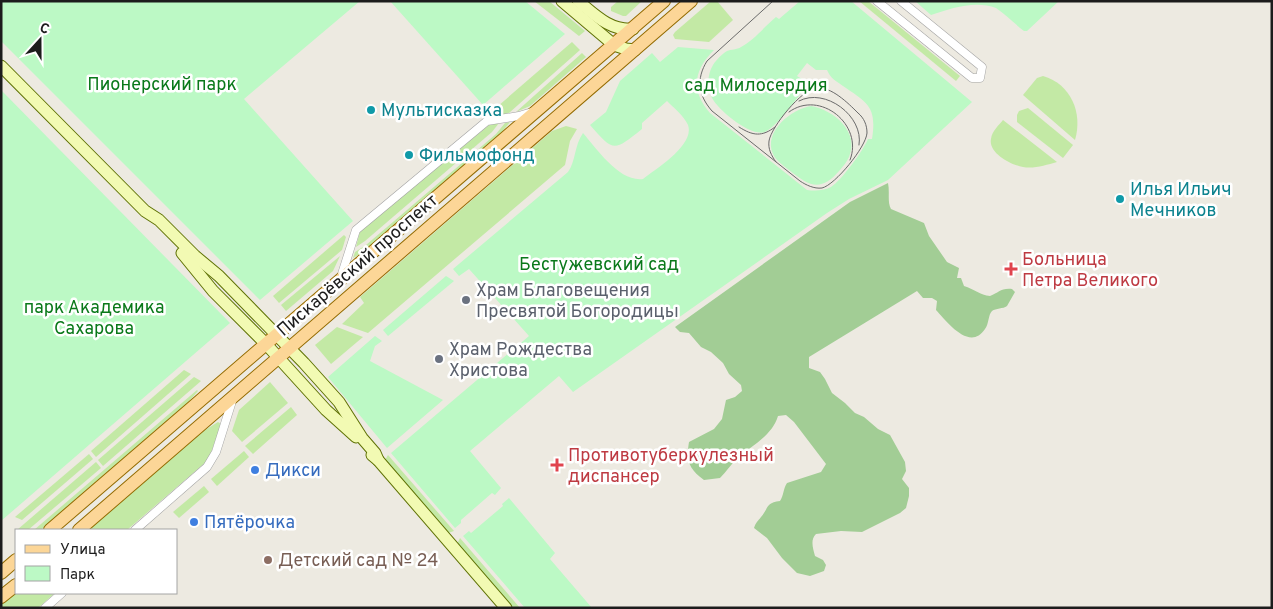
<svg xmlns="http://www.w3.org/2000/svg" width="1273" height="609" font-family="Overpass,sans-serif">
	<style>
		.grass { fill: #c3e9a5 }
		.forest { fill: #a2cd95 }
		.park { fill: #bcf9c5 }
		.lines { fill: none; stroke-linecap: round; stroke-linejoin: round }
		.street-casing { stroke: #a3a3a3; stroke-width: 9 }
		.secondary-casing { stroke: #5f7204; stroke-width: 13 }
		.primary-casing { stroke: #936b00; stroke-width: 14 }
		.street { stroke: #fff; stroke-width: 8 }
		.secondary { stroke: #f2fab3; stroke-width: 11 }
		.primary { stroke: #fcd697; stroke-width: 12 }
		.tram { stroke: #6a6a6a; stroke-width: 1 }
		.culture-dot { fill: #0f9aa8; stroke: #fff; stroke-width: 2 }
		.health-dot { fill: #e0444e; stroke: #fff; stroke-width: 2 }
		.worship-dot { fill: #6b7280; stroke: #fff; stroke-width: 2 }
		.shop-dot { fill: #3f7fe0; stroke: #fff; stroke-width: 2 }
		.education-dot { fill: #8d6e63; stroke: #fff; stroke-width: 2 }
		.labels { text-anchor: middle; stroke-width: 5; stroke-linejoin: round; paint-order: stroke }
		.park-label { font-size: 18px; fill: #0a791a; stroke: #fff }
		.culture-label { font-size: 18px; fill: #0d838f; stroke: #fff; text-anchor: start }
		.health-label { font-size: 18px; fill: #be3a42; stroke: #fff; text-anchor: start }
		.street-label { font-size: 18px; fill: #1c1c1c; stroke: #fff }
		.worship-label { font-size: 18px; fill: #5b616d; stroke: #fff; text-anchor: start }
		.shop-label { font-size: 18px; fill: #366cbe; stroke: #fff; text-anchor: start }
		.education-label { font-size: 18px; fill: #785e54; stroke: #fff; text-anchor: start }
	</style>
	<rect width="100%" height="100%" fill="#edeae1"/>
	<!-- grass -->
	<g class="grass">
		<polygon points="534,1 549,1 585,31 579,36"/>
		<polygon points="618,1 642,1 626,16 623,16 611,11 611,7"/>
		<polygon points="711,1 717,1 733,20 709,42 675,39 673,35 675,32"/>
		<polygon points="859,1 868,1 960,76 956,81"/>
		<polygon points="572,42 580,50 509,113 483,119"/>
		<polygon points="582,53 586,57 530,106 516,112"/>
		<path d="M1043 76C1071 84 1083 113 1075 140L1023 95 1037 78Z"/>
		<polygon points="1028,108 1073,145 1063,158 1017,122 1017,115 1019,111"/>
		<path d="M1003 120 1057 162C1046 165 1034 169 1023 167 1011 165 988 153 991 139 992 131 999 125 1003 120Z"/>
		<polygon points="510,122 497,138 370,248 353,258 355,252 366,245 496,134 505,123"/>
		<polygon points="499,123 492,132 365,241 356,247 360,231 489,125"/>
		<polygon points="566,126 577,129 570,141 565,165 368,333 342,324 364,303 360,297 552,131"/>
		<polygon points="344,235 346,237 342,250 279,303 273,296"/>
		<polygon points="340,256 333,271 286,311 281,305"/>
		<polygon points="337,327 363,337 331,364 315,345"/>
		<polygon points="184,370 191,374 96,457 91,451"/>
		<polygon points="194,377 201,381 103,466 98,460"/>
		<polygon points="270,382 288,403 242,442 232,431 239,410"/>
		<polygon points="197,390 198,391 185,406 41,530 34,530"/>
		<polygon points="291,407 297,415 253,454 245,446"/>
		<polygon points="218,422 221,424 211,453 206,462 127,530 86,530 197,435"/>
		<polygon points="244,451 249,457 217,486 211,479"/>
		<polygon points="89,454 93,459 22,520 15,517"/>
		<polygon points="388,455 454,531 448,533 385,460"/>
		<polygon points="96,462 101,468 28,530 17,530"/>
		<polygon points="204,486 209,492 179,518 173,512"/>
		<polygon points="460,538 520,608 512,608 457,544"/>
		<polygon points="16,591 16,593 55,593 38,608 1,608 1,604"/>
	</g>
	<!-- forest -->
	<path class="forest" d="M888 183C890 192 887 202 891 209L924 223 929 236 947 262 959 268 957 278H961L964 286C974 289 980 295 990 296 999 293 1000 288 1012 289L1015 292 1007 306C1003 309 996 308 992 311 988 315 989 324 985 329 970 352 947 322 936 310L937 301 932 298H923L917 291 809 357V368L820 372 825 379 832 393 845 403 855 413 864 417 878 429 890 435 905 462 906 471 902 479 909 488V496L906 508 900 513 862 532 841 531 816 534C810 540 813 548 815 556L823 560 826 565 824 571 810 576 797 573 782 558 767 538 754 528C756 522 758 521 761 517 769 508 765 503 780 501 784 495 783 489 787 483L821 472 826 464 794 422 786 415 778 416C772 436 752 445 738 458 731 464 726 472 720 478L704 480C688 468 686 460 689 442L714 429 722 419 726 400 735 397 742 391 741 385 729 374 723 363 711 352 701 347 689 333 680 332 675 327 850 202Z"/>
	<!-- park -->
	<g class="park">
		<polygon points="1,1 360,1 244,99 353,221 260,300 1,41"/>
		<polygon points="390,1 525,1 565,34 483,105"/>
		<path d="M800 1H851L972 102 888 180 849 199 827 213 573 392 559 376 470 451 501 488 495 495 492 493 461 520V523L455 528 391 453 529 336 469 269 459 276 453 269 568 172C576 161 574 146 583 133 597 149 619 182 643 179 657 168 695 145 688 125 684 116 674 108 667 101L642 123V129C613 152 614 152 590 125L606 112 620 81 652 53 660 62 678 47 714 50C693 71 691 91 710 113L807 190C815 191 823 191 831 187 841 181 863 151 868 139H872C877 107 868 103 843 86 835 80 831 79 827 70H816L807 63 797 76 805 81 799 89 802 92C794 102 776 127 765 132 751 137 719 111 712 98 707 88 707 75 713 65 716 60 722 54 727 51 731 49 737 50 741 47 754 40 765 26 776 17L779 19Z"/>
		<path d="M915 1H1059L1027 31H1024C1015 24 1006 15 996 8 976 0 951 8 931 15Z"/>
		<polygon points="1,90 230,323 1,521"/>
		<path d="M811 106C834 110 860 132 849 157 847 162 843 166 840 170 821 192 810 187 789 170 783 165 776 161 773 154 763 131 792 109 811 106Z"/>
		<polygon points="446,276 454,281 388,336 383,330"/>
		<polygon points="375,336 382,341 375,346 370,361 443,400 387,448 328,377"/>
		<polygon points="509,498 555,553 550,559 592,608 525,608 463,536 469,531 471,533 503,506 502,504"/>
	</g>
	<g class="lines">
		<!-- street casing -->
		<g class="street-casing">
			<g id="street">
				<polyline points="877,1 972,78 980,78 982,67 901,1"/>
				<polyline points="341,277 356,230 487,121 519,116 532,112"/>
				<polyline points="135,530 207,467 216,452 233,398"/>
				<polyline points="45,608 62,593"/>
			</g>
		</g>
		<!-- secondary casing -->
		<g class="secondary-casing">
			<g id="secondary">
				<polyline points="562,1 614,45 626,49 635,50"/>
				<path d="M578 1C595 15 610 31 633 29"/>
				<polyline points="1,66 145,211 159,220 195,256 219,276 304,363 339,402 362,438 375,453 378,460"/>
				<polyline points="182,253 213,291 266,344 326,410 356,437"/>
				<polyline points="372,455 378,460 506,608"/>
			</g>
		</g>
		<!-- primary casing -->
		<g class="primary-casing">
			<g id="primary">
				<polyline points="50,530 664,1"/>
				<polyline points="79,530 691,1"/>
				<polyline points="1,573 16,560"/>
				<polyline points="1,597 16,585"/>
			</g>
		</g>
		<!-- street -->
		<use href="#street" class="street"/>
		<!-- secondary -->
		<use href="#secondary" class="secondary"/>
		<!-- primary -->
		<use href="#primary" class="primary"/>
		<!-- tram -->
		<g class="tram">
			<path d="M773 1 707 61C696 79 698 95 712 111L800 181C806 185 814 189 822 188 835 185 866 147 867 133 867 125 864 118 858 113 848 103 831 86 816 88 802 89 771 127 769 141 768 149 771 155 776 162"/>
			<path d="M799 101C825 87 864 116 859 145"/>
			<path d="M789 112C820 89 864 125 850 160"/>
			<path d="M739 127C753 136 762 137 775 127"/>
		</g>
	</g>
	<!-- markers -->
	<g class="culture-dot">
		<circle cx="371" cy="110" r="5"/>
		<circle cx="409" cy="155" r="5"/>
		<circle cx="1120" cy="199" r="5"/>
	</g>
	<g class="health-dot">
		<path d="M1008.5 261.5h5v5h5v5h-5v5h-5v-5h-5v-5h5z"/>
		<path d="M554.5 457.5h5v5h5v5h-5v5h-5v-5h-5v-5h5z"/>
	</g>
	<g class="worship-dot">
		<circle cx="466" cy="300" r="5"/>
		<circle cx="439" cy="359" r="5"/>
	</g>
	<g class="shop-dot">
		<circle cx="255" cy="470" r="5"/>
		<circle cx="194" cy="522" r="5"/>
	</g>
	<circle class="education-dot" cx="268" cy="560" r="5"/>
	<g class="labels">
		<!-- park labels -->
		<g class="park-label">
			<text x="162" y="90">Пионерский парк</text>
			<text x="756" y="91">сад Милосердия</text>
			<text x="599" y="270">Бестужевский сад</text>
			<text x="94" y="313">парк Академика<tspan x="94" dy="21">Сахарова</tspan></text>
		</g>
		<!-- culture labels -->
		<g class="culture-label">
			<text x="381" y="116">Мультисказка</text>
			<text x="419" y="161">Фильмофонд</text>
			<text x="1130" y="195">Илья Ильич<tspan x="1130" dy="21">Мечников</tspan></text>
		</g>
		<!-- health labels -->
		<g class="health-label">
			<text x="1022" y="265">Больница<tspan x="1022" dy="21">Петра Великого</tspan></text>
			<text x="568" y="461">Противотуберкулезный<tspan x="568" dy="21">диспансер</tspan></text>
		</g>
		<!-- street labels -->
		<g class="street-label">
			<text transform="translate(357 265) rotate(-41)" y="6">Пискарёвский проспект</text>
		</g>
		<!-- worship labels -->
		<g class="worship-label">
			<text x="476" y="296">Храм Благовещения<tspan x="476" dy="21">Пресвятой Богородицы</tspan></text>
			<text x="449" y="355">Храм Рождества<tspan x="449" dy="21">Христова</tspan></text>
		</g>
		<!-- shop labels -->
		<g class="shop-label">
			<text x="265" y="476">Дикси</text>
			<text x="204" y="528">Пятёрочка</text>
		</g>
		<!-- education labels -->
		<g class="education-label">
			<text x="278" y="566">Детский сад № 24</text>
		</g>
	</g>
	<!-- border -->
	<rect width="1273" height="609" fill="none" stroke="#1c1c1c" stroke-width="5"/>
	<!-- legend -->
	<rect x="15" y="529" width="162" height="65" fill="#ffffff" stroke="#a4a4a4"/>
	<rect x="25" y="545" width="25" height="8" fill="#fcd697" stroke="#a4a4a4"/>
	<text x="60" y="554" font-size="15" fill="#1c1c1c">Улица</text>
	<rect x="25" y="566" width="25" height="15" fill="#bcf9c5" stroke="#a4a4a4"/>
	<text x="60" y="579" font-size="15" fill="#1c1c1c">Парк</text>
	<!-- north arrow -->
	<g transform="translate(40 40) rotate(21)" stroke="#ffffff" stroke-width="4" paint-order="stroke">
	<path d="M0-4L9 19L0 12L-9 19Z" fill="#1c1c1c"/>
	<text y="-8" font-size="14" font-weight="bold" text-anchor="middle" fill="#1c1c1c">С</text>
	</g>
</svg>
